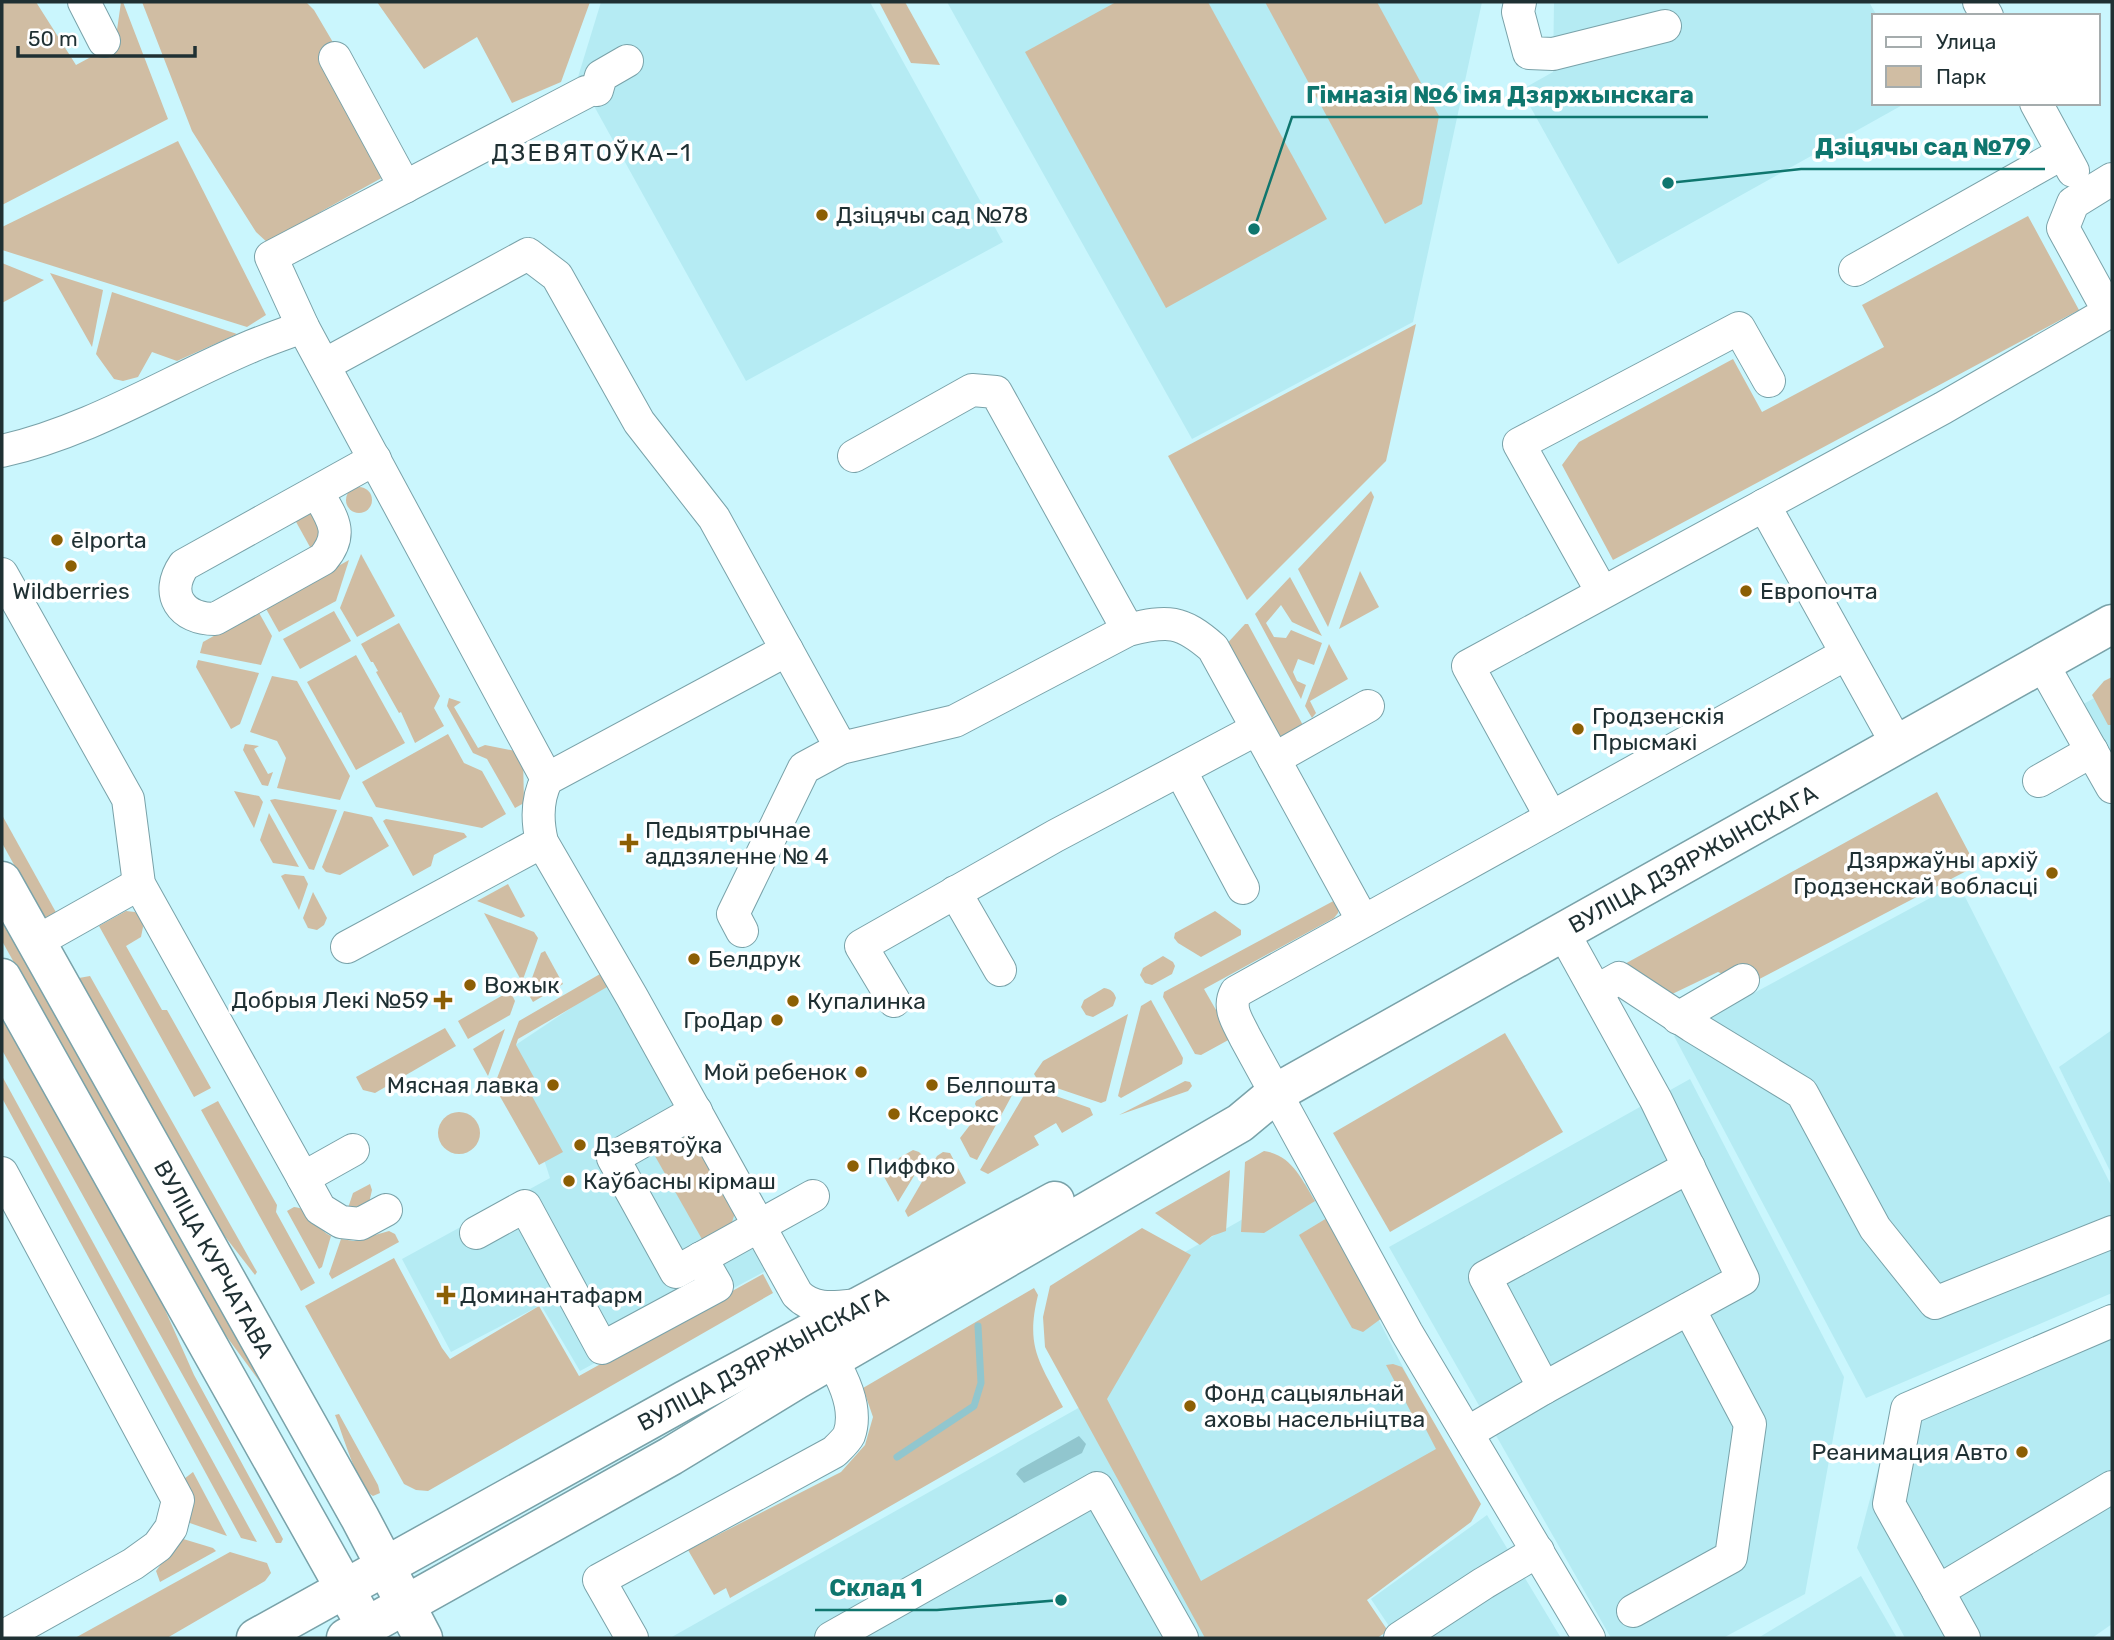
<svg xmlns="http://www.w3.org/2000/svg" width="2114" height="1640" font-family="Rubik,sans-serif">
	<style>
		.built { fill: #b5ebf3 }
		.green { fill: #d0bda3 }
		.water { fill: #91c6ce }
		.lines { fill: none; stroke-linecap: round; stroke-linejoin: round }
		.stream { stroke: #91c6ce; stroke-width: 7 }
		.minor-casing { stroke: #79a2a9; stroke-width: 34 }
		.major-casing { stroke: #79a2a9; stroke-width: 41 }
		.minor { stroke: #fff; stroke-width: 32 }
		.major { stroke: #fff; stroke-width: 38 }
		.poi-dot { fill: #8c5f04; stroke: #fff; stroke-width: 2.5 }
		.labels { text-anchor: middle; stroke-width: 7; stroke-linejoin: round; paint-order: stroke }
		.poi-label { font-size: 23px; fill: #1f3033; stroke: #fff; text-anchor: start }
		.street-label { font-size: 23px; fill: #1f3033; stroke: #fff }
		.neighbourhood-label { font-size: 24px; letter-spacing: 2px; fill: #1f3033; stroke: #fff }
		.leader { fill: none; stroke: #0f766e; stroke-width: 2.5 }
		.callout-dot { fill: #0f766e; stroke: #fff; stroke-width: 2.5 }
		.callout-label { font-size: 24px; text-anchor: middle; font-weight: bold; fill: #0f766e; stroke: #fff; stroke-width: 7; stroke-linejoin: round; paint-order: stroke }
	</style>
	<rect width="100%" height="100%" fill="#caf6fd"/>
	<!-- built -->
	<g class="built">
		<polygon points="601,2 870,2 1003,242 746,381 578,77"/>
		<polygon points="947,2 1482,2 1413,322 1192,439"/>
		<polygon points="1554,2 1869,2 1877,16 1874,16 1874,103 1906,103 1618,264 1521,90 1553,72"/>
		<polygon points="2112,688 2112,760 2080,706"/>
		<polygon points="1958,883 2112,1187 2112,1293 1866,1398 1674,1036"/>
		<polygon points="613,980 769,1269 580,1371 541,1305 451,1352 402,1259 550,1178 508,1050"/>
		<polygon points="2112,1030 2112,1175 2059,1067"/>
		<polygon points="1690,1079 1844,1377 1805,1594 1723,1638 1611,1638 1389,1247"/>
		<polygon points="1308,1182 1447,1453 1199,1589 1097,1405 1178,1256"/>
		<polygon points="2112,1303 2112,1624 2092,1638 1905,1638 1857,1548 1898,1394"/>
		<polygon points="1089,1402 1216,1638 670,1638"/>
		<polygon points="1487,1515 1561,1638 1384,1638 1393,1632 1371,1599"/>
		<polygon points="1861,1576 1897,1638 1758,1638"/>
	</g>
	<!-- green -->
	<g class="green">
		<polygon points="2,2 36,2 76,65 115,44 121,2 123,2 168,119 2,205"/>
		<polygon points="142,2 306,2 314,10 405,165 322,211 269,244 256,232 192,131"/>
		<polygon points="377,2 590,2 561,82 512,103 477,37 424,69"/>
		<polygon points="879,2 905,2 940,65 911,63"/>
		<polygon points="1116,2 1208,2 1327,219 1166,308 1025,52"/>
		<polygon points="1265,2 1377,2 1439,116 1422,204 1385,224"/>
		<polygon points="178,141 266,315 247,327 2,250 2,227"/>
		<polygon points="2028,216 2079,310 1613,560 1562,465 1579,442 1733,359 1762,412 1884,347 1862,305"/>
		<polygon points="2,263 44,280 2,303"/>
		<polygon points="50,273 103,290 92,347"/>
		<polygon points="112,292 237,334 177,361 152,352 138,377 123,381 114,379 96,354"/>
		<polygon points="1416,324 1386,461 1247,600 1168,456"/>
		<circle cx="359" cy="500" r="13"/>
		<polygon points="1371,491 1374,497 1328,627 1298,569"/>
		<polygon points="305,512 315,514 323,523 318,549 310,547 295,520"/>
		<polygon points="361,554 395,616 357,637 340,608"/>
		<polygon points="349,560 336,601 279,632 265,607"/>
		<polygon points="1360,571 1379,607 1339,629"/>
		<polygon points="1290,577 1322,636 1292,622 1281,605 1266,623 1274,637 1286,638 1291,630 1322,643 1314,665 1298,659 1293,672 1297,681 1306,685 1301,699 1255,614"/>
		<polygon points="258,611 272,636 261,665 200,653 203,642"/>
		<polygon points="334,611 351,641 300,669 283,639"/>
		<polygon points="399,623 440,696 434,708 444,726 415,743 401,712 399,713 376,672 378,671 373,662 371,662 361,644"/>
		<polygon points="1245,624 1248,624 1304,727 1281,740 1223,648"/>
		<polygon points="1329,644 1348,679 1310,701 1316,713 1312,718 1305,706"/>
		<polygon points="356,655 405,743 356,770 307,682"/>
		<polygon points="198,660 259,673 240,724 231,729 196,667"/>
		<polygon points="272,676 297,681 350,776 340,800 277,788 286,758 277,741 250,732"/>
		<polygon points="2112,677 2112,725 2108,725 2092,695 2104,681"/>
		<polygon points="449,698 461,702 454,707 478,748 485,745 520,752 523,757 524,803 515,808 487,759 473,753 447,706"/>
		<polygon points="448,734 464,763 482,771 506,814 482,828 376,807 362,782"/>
		<polygon points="245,744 259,746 254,749 268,774 273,772 268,786 262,785 243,750"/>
		<polygon points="234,791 259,796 263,802 254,828"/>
		<polygon points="1937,792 1976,866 1748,985 1718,972 1641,1009 1621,966"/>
		<polygon points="275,799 337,810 314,870 309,869 270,800"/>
		<polygon points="344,811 372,817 389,846 340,875 326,872 322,867"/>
		<polygon points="269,813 299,867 273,863 260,840"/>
		<polygon points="2,815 58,916 44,919 2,843"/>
		<polygon points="386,819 464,833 467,837 434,855 431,866 413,876 383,821"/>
		<polygon points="285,874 304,876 308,884 299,910 281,876"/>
		<polygon points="508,884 525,916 521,918 477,901"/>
		<polygon points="313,892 327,918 324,925 317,930 308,928 303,918"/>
		<polygon points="1339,898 1338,913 1334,918 1204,989 1232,1038 1201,1055 1195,1054 1163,997 1164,992"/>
		<polygon points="126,911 135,912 142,918 143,927 141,937 126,946 162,1010 167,1010 211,1088 194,1097 99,926"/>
		<polygon points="1215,911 1241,930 1241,935 1201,957 1178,943 1174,938 1175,933"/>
		<polygon points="2,913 264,1380 260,1382 210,1314 2,941"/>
		<polygon points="484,913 534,932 538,938 522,982"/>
		<polygon points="545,951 563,984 533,1002 527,992 541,953"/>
		<polygon points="1163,956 1173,962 1175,966 1172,974 1152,985 1145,983 1140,975 1143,968"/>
		<polygon points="600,974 607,987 518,1039 516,1045 536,1081 527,1087 563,1152 539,1165 494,1086 519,1021"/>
		<polygon points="90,976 257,1272 255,1275 216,1225 79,978"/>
		<path d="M1104 988C1111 989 1114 992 1116 998L1113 1006 1093 1017 1086 1015 1081 1007 1084 1000Z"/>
		<polygon points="510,991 515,1001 510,1015 468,1039 458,1021"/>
		<polygon points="1151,1000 1183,1058 1182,1064 1121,1098 1118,1096 1141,1006"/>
		<polygon points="2,1014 162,1303 194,1375 283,1539 281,1543 276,1543 2,1050"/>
		<polygon points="1128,1014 1106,1101 1101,1103 1039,1082 1034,1074 1043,1061"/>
		<polygon points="445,1028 456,1046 375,1093 363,1090 356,1077"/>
		<polygon points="505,1029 488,1076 473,1049"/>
		<polygon points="1505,1033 1563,1132 1390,1232 1333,1133"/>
		<polygon points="2,1076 257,1542 241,1538 2,1098"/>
		<polygon points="1013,1080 1017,1086 977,1160 970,1157 960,1138 970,1125 968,1120 970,1115 975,1113 977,1108 975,1104 976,1101"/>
		<polygon points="1185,1081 1190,1082 1192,1086 1188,1091 1119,1115"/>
		<polygon points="1036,1089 1090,1108 1093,1115 1062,1133 1056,1123 1034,1136 1039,1145 988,1174 980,1170 1024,1095"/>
		<polygon points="218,1101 277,1205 276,1212 315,1283 301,1291 201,1110"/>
		<circle cx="459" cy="1133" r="21"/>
		<polygon points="689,1133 697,1136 735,1213 731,1225 703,1241 651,1149"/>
		<polygon points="913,1150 919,1152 925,1158 898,1202 883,1175 884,1166 890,1163 893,1164 898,1161 899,1158"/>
		<path d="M1264 1151C1292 1155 1302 1180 1315 1201L1264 1233 1241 1232 1245 1162Z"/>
		<polygon points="943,1152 950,1153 966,1183 908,1217 905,1211 937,1156"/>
		<polygon points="1230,1170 1226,1231 1212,1236 1200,1245 1155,1213"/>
		<polygon points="370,1184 372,1190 369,1203 346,1214 353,1193"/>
		<path d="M294 1207C312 1208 315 1229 331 1236L322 1267 319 1269 287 1211Z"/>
		<polygon points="1327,1218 1382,1318 1363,1332 1352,1328 1299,1235"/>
		<polygon points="1142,1228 1191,1255 1107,1399 1201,1581 1436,1449 1420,1418 1413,1416 1386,1365 1393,1364 1402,1367 1481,1504 1471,1522 1367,1600 1388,1631 1377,1638 1205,1638 1045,1347 1043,1317 1050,1286"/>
		<polygon points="389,1231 395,1234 399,1242 332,1279 329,1274 341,1239 354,1241"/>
		<polygon points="394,1258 442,1348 450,1359 539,1306 579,1376 763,1274 773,1293 428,1491 416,1490 404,1484 305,1306"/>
		<path d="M1034 1288 1038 1295C1025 1348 1040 1362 1063 1407L730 1598 726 1588 714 1595 688 1550 841 1472 865 1445 873 1417 863 1388Z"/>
		<path d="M339 1414 378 1485 380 1493 373 1496C358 1488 342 1432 335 1415Z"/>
		<polygon points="193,1472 227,1536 187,1522 184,1479"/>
		<polygon points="180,1538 213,1548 216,1551 160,1582 156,1571"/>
		<polygon points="230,1552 267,1563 271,1573 265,1581 167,1638 75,1638"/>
	</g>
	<!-- water -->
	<polygon class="water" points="1079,1436 1086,1444 1082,1453 1024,1483 1016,1474 1020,1469"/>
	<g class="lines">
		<!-- stream -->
		<polyline class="stream" points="897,1457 974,1406 981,1383 978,1326"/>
		<!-- minor casing -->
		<g class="minor-casing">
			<g id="minor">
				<polyline points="84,2 104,41"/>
				<polyline points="1520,2 1518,12 1529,53 1553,54 1665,26"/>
				<polyline points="1979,2 1987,16"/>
				<polyline points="335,58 405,187"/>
				<polyline points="597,90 601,76 627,61"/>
				<polyline points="2036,103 2073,171"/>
				<polyline points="1855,270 2063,153"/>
				<path d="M324 365 528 254 557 276 639 422 714 518 841 748 955 721 1128 630C1168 620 1181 620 1213 648L1363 921"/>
				<path d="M2 451C91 431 169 381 252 346 269 339 286 333 303 327"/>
				<polyline points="854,456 972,390 996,392 1128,630"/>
				<path d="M317 492C332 518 345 533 323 559L215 619C181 619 164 594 184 565L375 459"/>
				<polyline points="1764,505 1897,744"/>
				<polyline points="2,574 128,799 139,884 303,1178 353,1150"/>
				<polyline points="1602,592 1519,444 1739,328 1769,381"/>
				<path d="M787 650 547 779C537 798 537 821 542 842L632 997 797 1294C814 1312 837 1307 859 1305"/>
				<polyline points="2042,663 2112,787"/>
				<polyline points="1274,759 1368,706"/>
				<polyline points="1180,770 1243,888"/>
				<polyline points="547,779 303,327 271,257 586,92"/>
				<polyline points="2039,781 2092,751"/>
				<polyline points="1551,817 1468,666 1943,408 2109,312 2063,228 2073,203 2112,179"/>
				<polyline points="955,892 1000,970"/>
				<polyline points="742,931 733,914 804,768 841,748"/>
				<polyline points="36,942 139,884"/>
				<polyline points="347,947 542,842"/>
				<polyline points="1596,991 1619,978 1692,1026 1802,1093 1875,1228 1935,1303 2112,1232"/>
				<polyline points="894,1001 861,946 1055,836 1257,729"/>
				<polyline points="1678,1018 1743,980"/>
				<polyline points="696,1111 613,1158 676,1272 813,1196"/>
				<polyline points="2,1173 178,1500 171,1528 158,1546 133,1564 2,1637"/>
				<polyline points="303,1178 320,1209 341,1222 360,1224 386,1210"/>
				<polyline points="476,1233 525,1206 602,1348 717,1286 701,1258"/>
				<polyline points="1544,1388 1485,1277 1689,1167"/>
				<polyline points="1467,1433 1544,1388 1743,1279 1656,1100 1563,932"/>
				<polyline points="1938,1591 1889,1504 1907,1409 2112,1321"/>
				<polyline points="1633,1611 1731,1557 1750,1424 1689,1309"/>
				<path d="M632 1638 599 1580 834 1452C839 1447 846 1441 849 1435 858 1410 844 1380 832 1360"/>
				<polyline points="831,1638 1097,1488 1182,1638"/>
				<polyline points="1400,1638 1484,1583 1538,1551"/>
				<path d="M1589 1638 1407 1333 1245 1037C1238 1022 1227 1008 1236 992L1846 654"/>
				<polyline points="1964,1638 1938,1591 2112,1487"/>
			</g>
		</g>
		<!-- major casing -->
		<g class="major-casing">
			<g id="major">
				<polyline points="2,881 360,1518 423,1638"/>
				<polyline points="2,978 358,1612"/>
				<polyline points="256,1638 685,1400 1055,1201"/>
				<polyline points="346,1638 671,1456 796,1380 1240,1123 1276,1093 2112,624"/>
			</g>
		</g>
		<!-- minor -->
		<use href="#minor" class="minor"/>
		<!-- major -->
		<use href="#major" class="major"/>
	</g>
	<!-- markers -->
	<g class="poi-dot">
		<circle cx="822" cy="215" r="7"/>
		<circle cx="57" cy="540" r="7"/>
		<circle cx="71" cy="566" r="7"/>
		<circle cx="1746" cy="591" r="7"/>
		<circle cx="1578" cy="729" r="7"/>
		<path d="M625.5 832.5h7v7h7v7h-7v7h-7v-7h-7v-7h7z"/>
		<circle cx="2052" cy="873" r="7"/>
		<circle cx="694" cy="959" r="7"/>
		<circle cx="470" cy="985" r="7"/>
		<path d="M439.5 989.5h7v7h7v7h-7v7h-7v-7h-7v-7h7z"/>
		<circle cx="793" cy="1001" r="7"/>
		<circle cx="777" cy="1020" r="7"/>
		<circle cx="861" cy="1072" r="7"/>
		<circle cx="553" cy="1085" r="7"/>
		<circle cx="932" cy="1085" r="7"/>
		<circle cx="894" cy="1114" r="7"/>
		<circle cx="580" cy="1145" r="7"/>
		<circle cx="853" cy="1166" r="7"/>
		<circle cx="569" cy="1181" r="7"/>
		<path d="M442.5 1284.5h7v7h7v7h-7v7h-7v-7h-7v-7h7z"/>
		<circle cx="1190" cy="1406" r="7"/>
		<circle cx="2022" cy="1452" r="7"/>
	</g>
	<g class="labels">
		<!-- poi labels -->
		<g class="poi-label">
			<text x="836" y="223">Дзіцячы сад №78</text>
			<text x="71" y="548">ēlporta</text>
			<text x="71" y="599" text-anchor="middle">Wildberries</text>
			<text x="1760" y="599">Европочта</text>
			<text x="1592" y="724">Гродзенскія<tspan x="1592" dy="26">Прысмакі</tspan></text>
			<text x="645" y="838">Педыятрычнае<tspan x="645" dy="26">аддзяленне № 4</tspan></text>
			<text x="2038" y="868" text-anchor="end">Дзяржаўны архіў<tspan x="2038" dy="26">Гродзенскай вобласці</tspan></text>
			<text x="708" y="967">Белдрук</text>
			<text x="484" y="993">Вожык</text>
			<text x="429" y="1008" text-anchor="end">Добрыя Лекі №59</text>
			<text x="807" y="1009">Купалинка</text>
			<text x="763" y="1028" text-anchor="end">ГроДар</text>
			<text x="847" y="1080" text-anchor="end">Мой ребенок</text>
			<text x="539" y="1093" text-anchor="end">Мясная лавка</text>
			<text x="946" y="1093">Белпошта</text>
			<text x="908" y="1122">Ксерокс</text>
			<text x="594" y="1153">Дзевятоўка</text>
			<text x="867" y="1174">Пиффко</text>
			<text x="583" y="1189">Каўбасны кірмаш</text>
			<text x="460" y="1303">Доминантафарм</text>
			<text x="1204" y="1401">Фонд сацыяльнай<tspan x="1204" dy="26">аховы насельніцтва</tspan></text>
			<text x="2008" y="1460" text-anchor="end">Реанимация Авто</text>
		</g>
		<!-- street labels -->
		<g class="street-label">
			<text transform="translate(1693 859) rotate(-29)" y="8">ВУЛІЦА ДЗЯРЖЫНСКАГА</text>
			<text transform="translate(214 1259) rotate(61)" y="8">ВУЛІЦА КУРЧАТАВА</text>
			<text transform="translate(763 1359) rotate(-28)" y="8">ВУЛІЦА ДЗЯРЖЫНСКАГА</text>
		</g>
		<!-- neighbourhood labels -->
		<g class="neighbourhood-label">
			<text x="592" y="161">ДЗЕВЯТОЎКА–1</text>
		</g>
	</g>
	<!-- callouts -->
	<path class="leader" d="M1254 229L1292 117H1708M1668 183L1801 169H2045M1061 1600L937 1610H815"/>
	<g class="callout-dot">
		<circle cx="1254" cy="229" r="7"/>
		<circle cx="1668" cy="183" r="7"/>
		<circle cx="1061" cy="1600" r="7"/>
	</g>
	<g class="callout-label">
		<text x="1500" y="103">Гімназія №6 імя Дзяржынскага</text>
		<text x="1923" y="155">Дзіцячы сад №79</text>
		<text x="876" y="1596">Склад 1</text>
	</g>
	<!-- border -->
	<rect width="2114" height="1640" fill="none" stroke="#1f3033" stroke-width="7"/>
	<!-- legend -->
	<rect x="1872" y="14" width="228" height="91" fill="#ffffff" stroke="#a5acad" stroke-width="2"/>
	<rect x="1886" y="37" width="35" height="10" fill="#ffffff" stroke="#a5acad" stroke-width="2"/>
	<text x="1936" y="49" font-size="21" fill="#1f3033">Улица</text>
	<rect x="1886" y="66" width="35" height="21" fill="#d0bda3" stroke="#a5acad" stroke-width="2"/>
	<text x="1936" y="84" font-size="21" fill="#1f3033">Парк</text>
	<!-- scale -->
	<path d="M18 46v10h177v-10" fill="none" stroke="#1f3033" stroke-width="3.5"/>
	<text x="28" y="46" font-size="21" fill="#1f3033" stroke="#ffffff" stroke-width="5" paint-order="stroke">50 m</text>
</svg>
